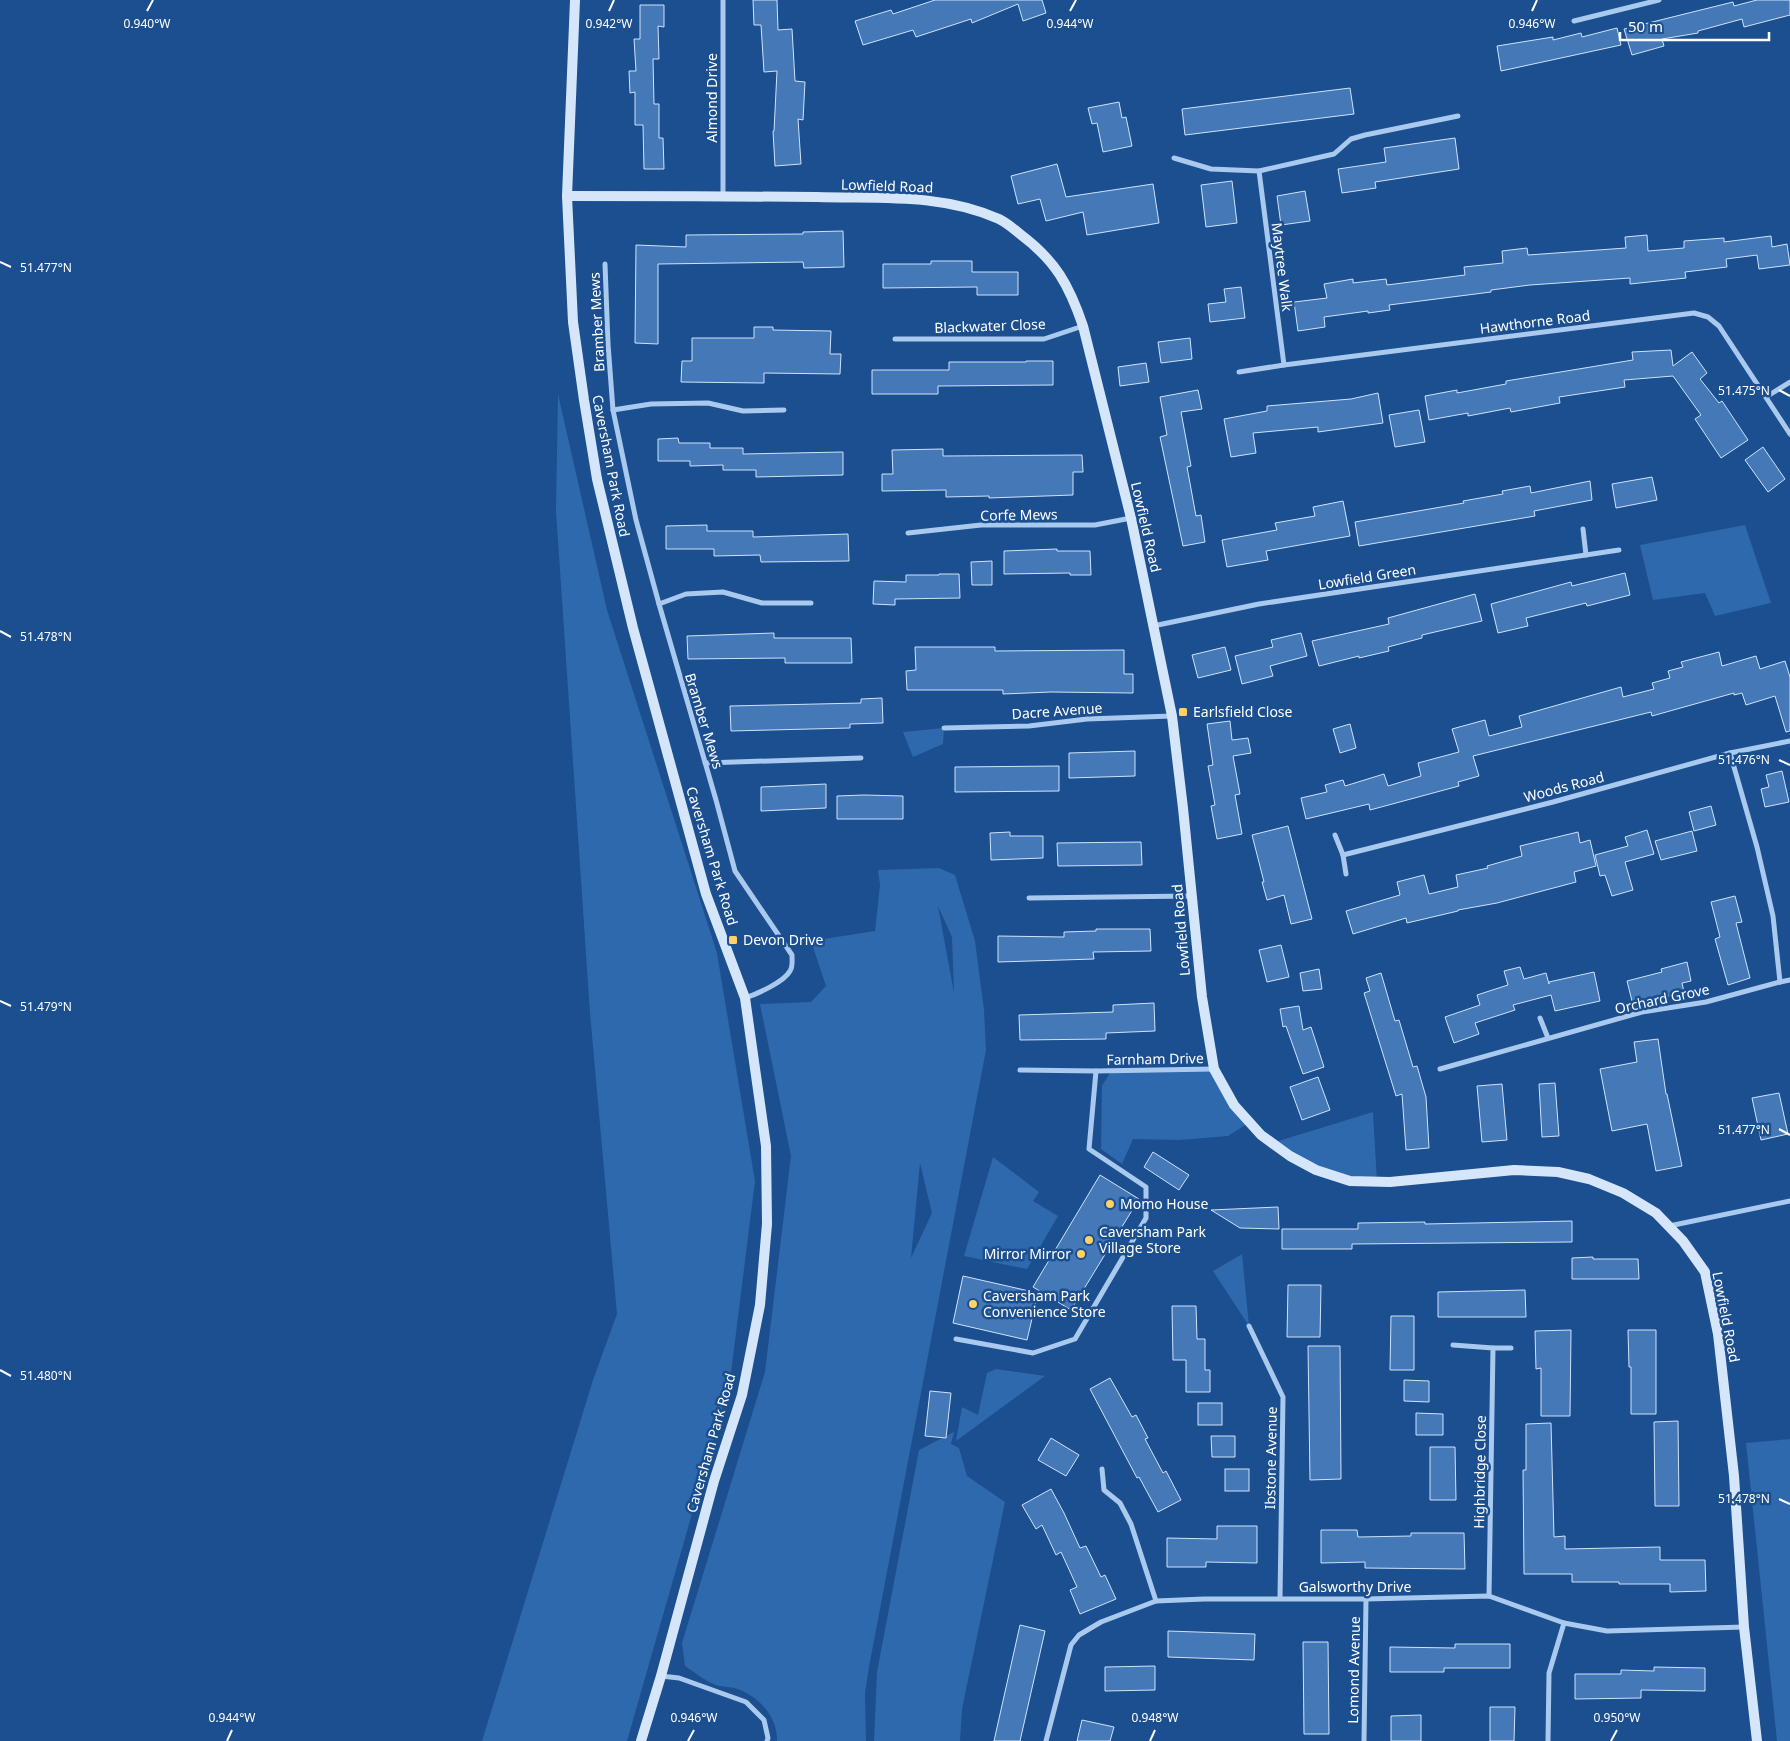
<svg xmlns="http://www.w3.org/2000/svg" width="1790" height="1741" font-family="'Noto Sans',sans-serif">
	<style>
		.green { fill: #2e69ad; fill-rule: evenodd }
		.building { fill: #4478b7; stroke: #cfe3fa }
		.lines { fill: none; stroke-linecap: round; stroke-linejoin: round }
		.street { stroke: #a9c9ee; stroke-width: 5 }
		.secondary { stroke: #d6e6fa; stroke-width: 10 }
		.ticks { fill: none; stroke: #fff; stroke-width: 2 }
		.poi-dot { fill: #ffd166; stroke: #1b4f8f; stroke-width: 2 }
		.labels { text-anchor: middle; stroke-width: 5; stroke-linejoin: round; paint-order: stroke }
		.street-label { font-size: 14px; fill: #fff; stroke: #1b4f8f }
		.poi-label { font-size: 14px; fill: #fff; stroke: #1b4f8f; text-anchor: start }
		.ticks-label { font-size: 12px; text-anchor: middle; fill: #fff; stroke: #1b4f8f; stroke-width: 5; stroke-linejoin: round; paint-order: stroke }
	</style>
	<rect width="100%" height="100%" fill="#1b4f8f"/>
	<!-- green -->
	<g class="green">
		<polygon points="558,394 607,610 717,953 755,1181 730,1381 627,1741 482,1741 593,1380 617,1314 590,1013 556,511"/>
		<polygon points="1745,525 1771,603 1715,616 1705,593 1653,600 1640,545"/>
		<polygon points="944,728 943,744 913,757 903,732"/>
		<path d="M939 868 955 875 975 941 984 1010 986 1050 869 1667 865 1693 866 1741H777C778 1717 759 1697 738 1689 732 1687 725 1687 719 1686 706 1682 696 1673 685 1666L682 1643 765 1372 791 1156 760 1004 811 1002 826 986 811 941 875 931 880 885 878 870ZM938 906 952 937 954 993ZM920 1163 932 1213 911 1258Z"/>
		<polygon points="1214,1069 1250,1122 1228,1136 1179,1140 1133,1139 1122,1164 1101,1149 1102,1086 1111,1071"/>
		<polygon points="1373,1112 1377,1182 1316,1170 1272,1143"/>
		<polygon points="993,1157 1039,1192 1033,1201 1058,1216 1027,1269 964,1256"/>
		<polygon points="1242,1254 1249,1326 1213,1271"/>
		<polygon points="996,1369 1045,1376 956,1441 962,1407 978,1415 987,1373"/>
		<polygon points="954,1432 951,1444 959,1448 967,1476 1005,1502 962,1709 960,1741 874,1741 877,1672 919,1450"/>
		<polygon points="1790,1439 1790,1741 1777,1741 1746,1443"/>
	</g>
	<!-- building -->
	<g class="building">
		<polygon points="753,0 777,0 778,30 792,29 795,81 805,82 803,120 798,119 801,164 775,166 773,131 774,131 777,71 764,72 761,25 754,25"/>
		<polygon points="935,0 1042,0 1046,13 1023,21 1018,4 972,23 971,19 916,37 913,30 863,45 855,21 891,10 893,14"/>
		<polygon points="1757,0 1790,0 1790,15 1744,27 1742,19 1698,31 1698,33 1662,39 1664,46 1632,55 1624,29 1733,2 1734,6"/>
		<polygon points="640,5 664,5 664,27 658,26 659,59 653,59 654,104 659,104 659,138 663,138 664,169 644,169 643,125 635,125 635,92 630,93 629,71 636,71 634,39 640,39"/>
		<polygon points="1617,28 1621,45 1501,71 1497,46 1553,37 1553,40 1581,33 1582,37"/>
		<polygon points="1350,88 1354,114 1185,135 1182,109"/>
		<polygon points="1119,102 1122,118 1126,117 1132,146 1103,152 1097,123 1092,124 1088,108"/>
		<polygon points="1455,138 1459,169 1375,182 1376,188 1342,193 1338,169 1386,162 1384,148"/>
		<polygon points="1057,164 1066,197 1153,184 1159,223 1087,235 1083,212 1046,221 1040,199 1018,204 1011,176"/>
		<polygon points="1232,181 1237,223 1206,227 1201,185"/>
		<polygon points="1305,191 1310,221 1281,225 1277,196"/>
		<polygon points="843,231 844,267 804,268 803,262 658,264 658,344 635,343 636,245 686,247 686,235 803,234 803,232"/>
		<polygon points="1647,235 1648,251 1684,248 1684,241 1724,238 1724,242 1771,236 1772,247 1787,244 1790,265 1759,269 1757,255 1726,259 1727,267 1685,272 1686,278 1630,284 1630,278 1530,285 1491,290 1491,292 1389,305 1390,310 1368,313 1368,311 1324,317 1325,327 1298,331 1294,302 1327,298 1324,284 1353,279 1353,283 1386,279 1387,285 1465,275 1464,267 1503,263 1502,251 1527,248 1528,255 1626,248 1625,237"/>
		<polygon points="931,261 972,261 972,272 1018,272 1018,295 977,295 977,287 883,288 883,264 931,264"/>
		<polygon points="1241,287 1245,318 1210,322 1208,304 1226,302 1224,289"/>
		<polygon points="754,327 773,327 773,330 831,331 830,354 841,354 840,374 764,373 764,383 681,382 682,361 692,361 692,338 754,338"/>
		<polygon points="1190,338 1192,359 1161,363 1158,342"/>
		<polygon points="1671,350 1673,366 1692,352 1707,373 1700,379 1719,403 1722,401 1748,440 1721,458 1695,419 1701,415 1673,376 1624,380 1625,387 1559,397 1560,403 1511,412 1510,408 1468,416 1468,413 1429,420 1425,396 1457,390 1457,393 1506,384 1506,381 1633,360 1632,352"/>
		<polygon points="1026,361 1053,361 1053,385 938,386 938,394 872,394 872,370 949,370 949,362 1026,362"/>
		<polygon points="1146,363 1149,382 1120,386 1118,367"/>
		<polygon points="1198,390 1202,409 1181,412 1191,466 1187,467 1196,516 1201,515 1205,542 1183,546 1160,437 1167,435 1160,397"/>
		<polygon points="1378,393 1383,423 1318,432 1318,427 1253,433 1256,453 1231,457 1224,419 1267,411 1267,406 1351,399"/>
		<polygon points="1419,410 1425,442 1395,447 1389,415"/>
		<polygon points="678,438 679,443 710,443 710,448 743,448 743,454 843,452 843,475 756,477 756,470 723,470 723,465 690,466 690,461 658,461 658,439"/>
		<polygon points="1763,447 1785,479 1768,492 1745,460"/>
		<polygon points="943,449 943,456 1082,455 1083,472 1073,472 1073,495 989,498 989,496 946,497 946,490 882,491 882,474 893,474 892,450"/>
		<polygon points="1652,477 1657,500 1616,508 1612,484"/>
		<polygon points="1590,481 1592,500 1534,511 1535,516 1359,546 1355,522 1464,503 1463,501 1503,494 1502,491 1530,486 1531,493"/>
		<polygon points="1343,501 1350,536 1266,551 1268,560 1227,567 1222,540 1277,530 1275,523 1315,516 1313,507"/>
		<polygon points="707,525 707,531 753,531 753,537 848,534 849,561 761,562 760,555 714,556 714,549 666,549 666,526"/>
		<polygon points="1057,549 1057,551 1090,551 1091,575 1070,575 1070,573 1004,574 1004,551"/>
		<polygon points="992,561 992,585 972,585 971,562"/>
		<polygon points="1625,573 1630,595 1587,606 1586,603 1526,618 1528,626 1498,633 1491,604 1571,582 1572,586"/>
		<polygon points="939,574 959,574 960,598 895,599 895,605 873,604 874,581 906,582 906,575 939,575"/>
		<polygon points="1475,594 1482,621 1422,635 1422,638 1388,647 1389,651 1359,658 1359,656 1319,666 1312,641 1389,624 1388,618"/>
		<polygon points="774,633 774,638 851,638 852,663 785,663 785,658 688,659 687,636"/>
		<polygon points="1301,633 1307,656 1270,666 1273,676 1242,684 1235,656 1273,647 1271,640"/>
		<polygon points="915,647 995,647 995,651 1124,650 1124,674 1133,674 1133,693 1051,692 1003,694 1003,690 907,690 906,671 916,670"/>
		<polygon points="1225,647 1231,670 1198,678 1192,655"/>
		<polygon points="1719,652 1722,666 1756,656 1760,669 1785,661 1790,677 1790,731 1786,732 1775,696 1746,705 1742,693 1734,695 1734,693 1652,716 1651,712 1473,756 1479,776 1458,782 1459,786 1370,810 1369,804 1306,819 1301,798 1327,792 1325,785 1343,780 1345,786 1384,774 1388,786 1421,776 1418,763 1459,752 1452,729 1485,720 1489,736 1522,727 1519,716 1621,687 1623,697 1654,689 1652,683 1670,678 1668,671 1683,667 1681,662"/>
		<polygon points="882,698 883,723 850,724 850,728 731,731 730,706 861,703 861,699"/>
		<polygon points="1230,721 1232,740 1248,738 1251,753 1233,756 1240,794 1235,795 1242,834 1217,839 1211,806 1215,805 1208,766 1213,765 1207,724"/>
		<polygon points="1350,724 1356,748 1340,753 1333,729"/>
		<polygon points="1135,751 1135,776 1069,778 1069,753"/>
		<polygon points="1059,766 1059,791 955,792 955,767"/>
		<polygon points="1782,771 1789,802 1765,807 1761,789 1769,787 1766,775"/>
		<polygon points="826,784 826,808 761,811 761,787"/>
		<polygon points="864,795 903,796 903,819 837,819 837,796"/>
		<polygon points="1711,806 1716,825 1694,831 1689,812"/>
		<polygon points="1288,826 1312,919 1291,924 1284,895 1267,900 1262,882 1264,882 1252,835"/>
		<polygon points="1647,830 1654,854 1625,862 1633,890 1612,896 1605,875 1600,876 1595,855 1628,846 1625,837"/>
		<polygon points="1692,831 1697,851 1661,860 1655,841"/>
		<polygon points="1010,832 1010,836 1043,836 1043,858 991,860 990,833"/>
		<polygon points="1578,832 1580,843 1590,840 1596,866 1574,872 1576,882 1497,903 1458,910 1458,911 1407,923 1406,918 1353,934 1346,911 1400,895 1397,882 1424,875 1429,894 1458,887 1456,875 1488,868 1487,866 1522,856 1520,846"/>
		<polygon points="1141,842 1142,865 1058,866 1057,843"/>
		<polygon points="1735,896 1742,922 1736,923 1750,978 1728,985 1715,939 1720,937 1711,902"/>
		<polygon points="1096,929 1150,929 1151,951 1093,952 1094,959 998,962 998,936 1064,937 1064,932 1096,931"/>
		<polygon points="1281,945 1289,977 1267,982 1259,950"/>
		<polygon points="1687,962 1691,981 1682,983 1684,992 1633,1005 1627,981 1662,972 1661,969"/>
		<polygon points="1520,967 1524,979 1546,973 1549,984 1549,982 1594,972 1600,1001 1555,1011 1551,995 1513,1005 1515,1010 1475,1023 1479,1034 1454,1043 1445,1017 1480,1005 1477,995 1508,985 1504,971"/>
		<polygon points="1319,969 1322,989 1303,991 1300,973"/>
		<polygon points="1381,973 1395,1021 1399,1020 1413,1067 1417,1066 1426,1097 1429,1148 1406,1150 1402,1094 1396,1096 1364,993 1370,991 1366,978"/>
		<polygon points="1154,1003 1155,1031 1106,1033 1106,1039 1020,1040 1019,1015 1113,1012 1113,1005"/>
		<polygon points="1299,1006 1303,1030 1311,1027 1324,1067 1303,1074 1286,1026 1283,1027 1280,1009"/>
		<polygon points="1658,1039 1666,1094 1667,1094 1682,1166 1656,1171 1647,1124 1612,1131 1600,1069 1637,1062 1634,1042"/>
		<polygon points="1318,1077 1330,1110 1302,1120 1290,1087"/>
		<polygon points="1555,1083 1559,1136 1542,1137 1539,1084"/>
		<polygon points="1502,1084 1507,1140 1482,1142 1477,1086"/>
		<polygon points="1779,1093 1788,1134 1761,1140 1752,1098"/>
		<polygon points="1153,1152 1189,1175 1179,1190 1144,1167"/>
		<polygon points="1100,1175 1139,1199 1071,1310 1033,1287"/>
		<polygon points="1278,1207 1279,1229 1240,1228 1211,1210"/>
		<polygon points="1572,1221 1572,1242 1352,1244 1352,1249 1282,1249 1282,1229 1358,1229 1358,1223 1425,1222 1425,1224"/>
		<polygon points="1593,1257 1593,1259 1638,1259 1639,1279 1572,1279 1572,1258"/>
		<polygon points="963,1276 1038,1293 1027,1340 953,1323"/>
		<polygon points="1288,1285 1321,1285 1320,1337 1287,1337"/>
		<polygon points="1525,1290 1526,1317 1438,1317 1438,1292"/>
		<polygon points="1172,1306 1196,1306 1197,1339 1205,1339 1205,1370 1210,1370 1210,1392 1186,1392 1186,1360 1173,1360"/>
		<polygon points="1391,1316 1414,1316 1414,1370 1390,1370"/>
		<polygon points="1571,1330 1570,1416 1541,1416 1541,1368 1536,1369 1535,1331"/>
		<polygon points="1628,1330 1656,1330 1656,1414 1631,1414 1631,1367 1629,1367"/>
		<polygon points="1308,1346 1340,1346 1341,1479 1310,1480"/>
		<polygon points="1110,1378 1132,1417 1136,1415 1148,1438 1145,1439 1163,1473 1166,1471 1181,1500 1158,1512 1139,1477 1137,1478 1090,1389"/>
		<polygon points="1404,1380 1429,1381 1429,1402 1404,1401"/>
		<polygon points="930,1391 951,1393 946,1438 925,1436"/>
		<rect x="1198" y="1403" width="24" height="22"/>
		<polygon points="1416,1413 1443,1414 1443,1435 1416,1435"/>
		<polygon points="1678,1421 1679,1506 1655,1506 1654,1422"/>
		<polygon points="1551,1423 1554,1537 1565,1536 1565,1549 1660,1547 1660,1560 1705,1560 1706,1591 1670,1592 1670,1584 1619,1584 1619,1582 1572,1582 1572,1574 1524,1574 1523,1470 1526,1470 1526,1424"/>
		<polygon points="1211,1436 1235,1436 1235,1457 1212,1457"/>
		<polygon points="1051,1438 1079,1455 1066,1476 1038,1460"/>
		<polygon points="1430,1447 1455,1447 1456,1500 1430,1500"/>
		<rect x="1225" y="1469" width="24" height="22"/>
		<polygon points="1051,1489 1064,1513 1080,1548 1086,1546 1101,1577 1105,1575 1116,1599 1080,1614 1070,1590 1077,1587 1061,1552 1056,1555 1042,1525 1036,1529 1022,1505"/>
		<polygon points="1217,1526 1257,1526 1257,1563 1206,1562 1206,1567 1167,1567 1167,1538 1217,1539"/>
		<polygon points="1321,1530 1357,1530 1358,1537 1411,1536 1411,1533 1464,1533 1465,1569 1365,1568 1365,1562 1321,1563"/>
		<polygon points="1020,1625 1045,1631 1020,1741 994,1741"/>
		<polygon points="1168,1631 1255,1634 1254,1660 1168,1657"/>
		<polygon points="1303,1642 1328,1642 1329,1734 1304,1734"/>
		<polygon points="1455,1644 1510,1644 1510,1668 1444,1668 1444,1672 1390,1672 1390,1647 1455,1648"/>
		<polygon points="1155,1666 1155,1690 1105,1691 1105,1667"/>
		<polygon points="1654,1667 1705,1668 1705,1691 1641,1690 1641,1698 1575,1699 1575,1674 1621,1674 1621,1670 1654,1671"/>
		<polygon points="1490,1707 1515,1707 1514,1741 1490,1741"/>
		<polygon points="1421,1715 1421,1741 1391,1741 1391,1716"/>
		<polygon points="1082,1720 1114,1727 1110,1741 1077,1741"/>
	</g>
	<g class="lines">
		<!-- street -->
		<g class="street">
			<polyline points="723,0 723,195"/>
			<polyline points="1574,21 1659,0"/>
			<polyline points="1174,158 1211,169 1259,171 1284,365"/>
			<polyline points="1259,171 1334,154 1351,139 1365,135 1458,116"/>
			<path d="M605 264 608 344 613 410 636 520 659 604 716 800 735 871 792 955C792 960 793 967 790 971 784 982 757 994 745 998"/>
			<polyline points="895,339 1044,339 1083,326"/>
			<polyline points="1239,372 1284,365 1694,313 1708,317 1719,326 1790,434"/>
			<polyline points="1766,397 1790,382"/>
			<polyline points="613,410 651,404 708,403 743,411 784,410"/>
			<polyline points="1583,529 1586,555"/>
			<polyline points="908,533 981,525 1095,525 1131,518"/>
			<polyline points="659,604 686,594 723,592 762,603 811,603"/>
			<polyline points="1153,626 1259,604 1619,550"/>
			<polyline points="944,728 1029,726 1087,719 1172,716"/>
			<polyline points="1730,753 1757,847 1773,916 1780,982 1790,980"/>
			<polyline points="705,763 861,758"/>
			<polyline points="1335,835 1343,855 1553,802 1730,753 1790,741"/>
			<polyline points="1343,855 1346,874"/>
			<polyline points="1029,898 1191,896"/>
			<polyline points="1540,1018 1548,1038"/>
			<polyline points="1440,1069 1642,1012 1706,1002 1780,982"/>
			<polyline points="1020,1070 1096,1071 1214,1069"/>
			<polyline points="1669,1226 1790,1201"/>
			<polyline points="1249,1326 1283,1397 1280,1598"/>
			<polyline points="956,1339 1033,1353 1075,1339 1146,1218 1146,1187 1089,1149 1096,1071"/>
			<polyline points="1453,1345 1493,1348 1489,1596"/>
			<polyline points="1493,1348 1511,1348"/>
			<polyline points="1102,1469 1104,1490 1120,1503 1131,1524 1156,1601"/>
			<polyline points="661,1676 679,1678 746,1702 764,1720 768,1738 767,1741"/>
			<polyline points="1046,1741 1071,1645 1079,1635 1101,1622 1156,1601 1204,1599 1366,1599 1489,1596 1564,1623 1607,1631 1744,1627"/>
			<polyline points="1364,1741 1366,1599"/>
			<polyline points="1548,1741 1549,1673 1564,1623"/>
		</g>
		<!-- secondary -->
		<g class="secondary">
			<polyline points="575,0 567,196 573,322 584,400 597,479 633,628 706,894 745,998 766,1146 767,1224 760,1305 742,1395 714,1481 661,1676 641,1741"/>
			<path d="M567 196C650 196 734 196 817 197 879 199 941 193 999 219 1007 223 1014 229 1020 234 1056 261 1069 285 1083 326L1131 518 1172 716 1183 808 1202 997 1214 1069 1234 1105 1261 1135 1290 1156 1316 1170 1350 1181 1390 1182 1514 1170 1558 1172 1589 1179 1623 1193 1656 1213 1683 1241 1705 1272 1718 1334 1734 1476 1744 1627 1757 1741"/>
		</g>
	</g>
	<!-- ticks -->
	<path class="ticks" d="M147 11 153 0M609 11 614 0M1070 11 1076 0M1532 11 1537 0M0 262 11 267M1779 390 1790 396M0 631 11 637M1779 760 1790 765M0 1001 11 1006M1779 1129 1790 1135M0 1370 11 1376M1779 1499 1790 1504M227 1741 232 1730M688 1741 694 1730M1150 1741 1155 1730M1611 1741 1617 1730"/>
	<!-- markers -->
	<g class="poi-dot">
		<rect x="1178" y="707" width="10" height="10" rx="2.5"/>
		<rect x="728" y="935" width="10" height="10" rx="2.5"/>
		<circle cx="1110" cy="1204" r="5"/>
		<circle cx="1089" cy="1240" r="5"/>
		<circle cx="1081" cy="1254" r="5"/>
		<circle cx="973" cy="1304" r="5"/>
	</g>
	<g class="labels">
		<!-- street labels -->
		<g class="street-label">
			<text transform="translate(712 98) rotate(-90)" y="5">Almond Drive</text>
			<text transform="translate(887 186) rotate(2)" y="5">Lowfield Road</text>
			<text transform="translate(1282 267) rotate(83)" y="5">Maytree Walk</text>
			<text transform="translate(597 322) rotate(-93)" y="5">Bramber Mews</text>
			<text transform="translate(1535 322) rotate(-7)" y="5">Hawthorne Road</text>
			<text transform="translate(990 326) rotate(-2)" y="5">Blackwater Close</text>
			<text transform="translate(611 466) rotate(79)" y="5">Caversham Park Road</text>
			<text transform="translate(1019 515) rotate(-1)" y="5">Corfe Mews</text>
			<text transform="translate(1146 527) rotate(77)" y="5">Lowfield Road</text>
			<text transform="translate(1367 577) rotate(-9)" y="5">Lowfield Green</text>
			<text transform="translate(1057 711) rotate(-4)" y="5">Dacre Avenue</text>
			<text transform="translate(704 721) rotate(73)" y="5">Bramber Mews</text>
			<text transform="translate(1564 787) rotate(-15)" y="5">Woods Road</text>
			<text transform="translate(712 856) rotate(73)" y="5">Caversham Park Road</text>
			<text transform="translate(1181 930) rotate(-95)" y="5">Lowfield Road</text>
			<text transform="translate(1662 999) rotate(-12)" y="5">Orchard Grove</text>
			<text transform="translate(1155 1059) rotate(-1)" y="5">Farnham Drive</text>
			<text transform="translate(1726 1317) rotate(79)" y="5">Lowfield Road</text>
			<text transform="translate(711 1443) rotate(-74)" y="5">Caversham Park Road</text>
			<text transform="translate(1271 1458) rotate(-89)" y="5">Ibstone Avenue</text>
			<text transform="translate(1480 1472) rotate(-89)" y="5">Highbridge Close</text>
			<text x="1355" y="1592">Galsworthy Drive</text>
			<text transform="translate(1354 1670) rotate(-89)" y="5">Lomond Avenue</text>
		</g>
		<!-- poi labels -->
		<g class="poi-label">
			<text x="1193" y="717">Earlsfield Close</text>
			<text x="743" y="945">Devon Drive</text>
			<text x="1120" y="1209">Momo House</text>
			<text x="1099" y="1237">Caversham Park<tspan x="1099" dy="16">Village Store</tspan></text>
			<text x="1071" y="1259" text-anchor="end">Mirror Mirror</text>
			<text x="983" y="1301">Caversham Park<tspan x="983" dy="16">Convenience Store</tspan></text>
		</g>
	</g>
	<g class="ticks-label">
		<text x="147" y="28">0.940°W</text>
		<text x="609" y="28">0.942°W</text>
		<text x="1070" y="28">0.944°W</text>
		<text x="1532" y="28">0.946°W</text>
		<text x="46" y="272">51.477°N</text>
		<text x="1744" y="395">51.475°N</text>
		<text x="46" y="641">51.478°N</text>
		<text x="1744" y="764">51.476°N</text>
		<text x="46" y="1011">51.479°N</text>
		<text x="1744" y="1134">51.477°N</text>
		<text x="46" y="1380">51.480°N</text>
		<text x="1744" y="1503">51.478°N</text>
		<text x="232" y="1722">0.944°W</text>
		<text x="694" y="1722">0.946°W</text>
		<text x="1155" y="1722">0.948°W</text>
		<text x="1617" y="1722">0.950°W</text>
	</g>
	<!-- scale -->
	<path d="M1620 32v8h149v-8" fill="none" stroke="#ffffff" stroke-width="2.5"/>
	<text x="1628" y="32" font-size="15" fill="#ffffff" stroke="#1b4f8f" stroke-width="4" paint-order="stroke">50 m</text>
</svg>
